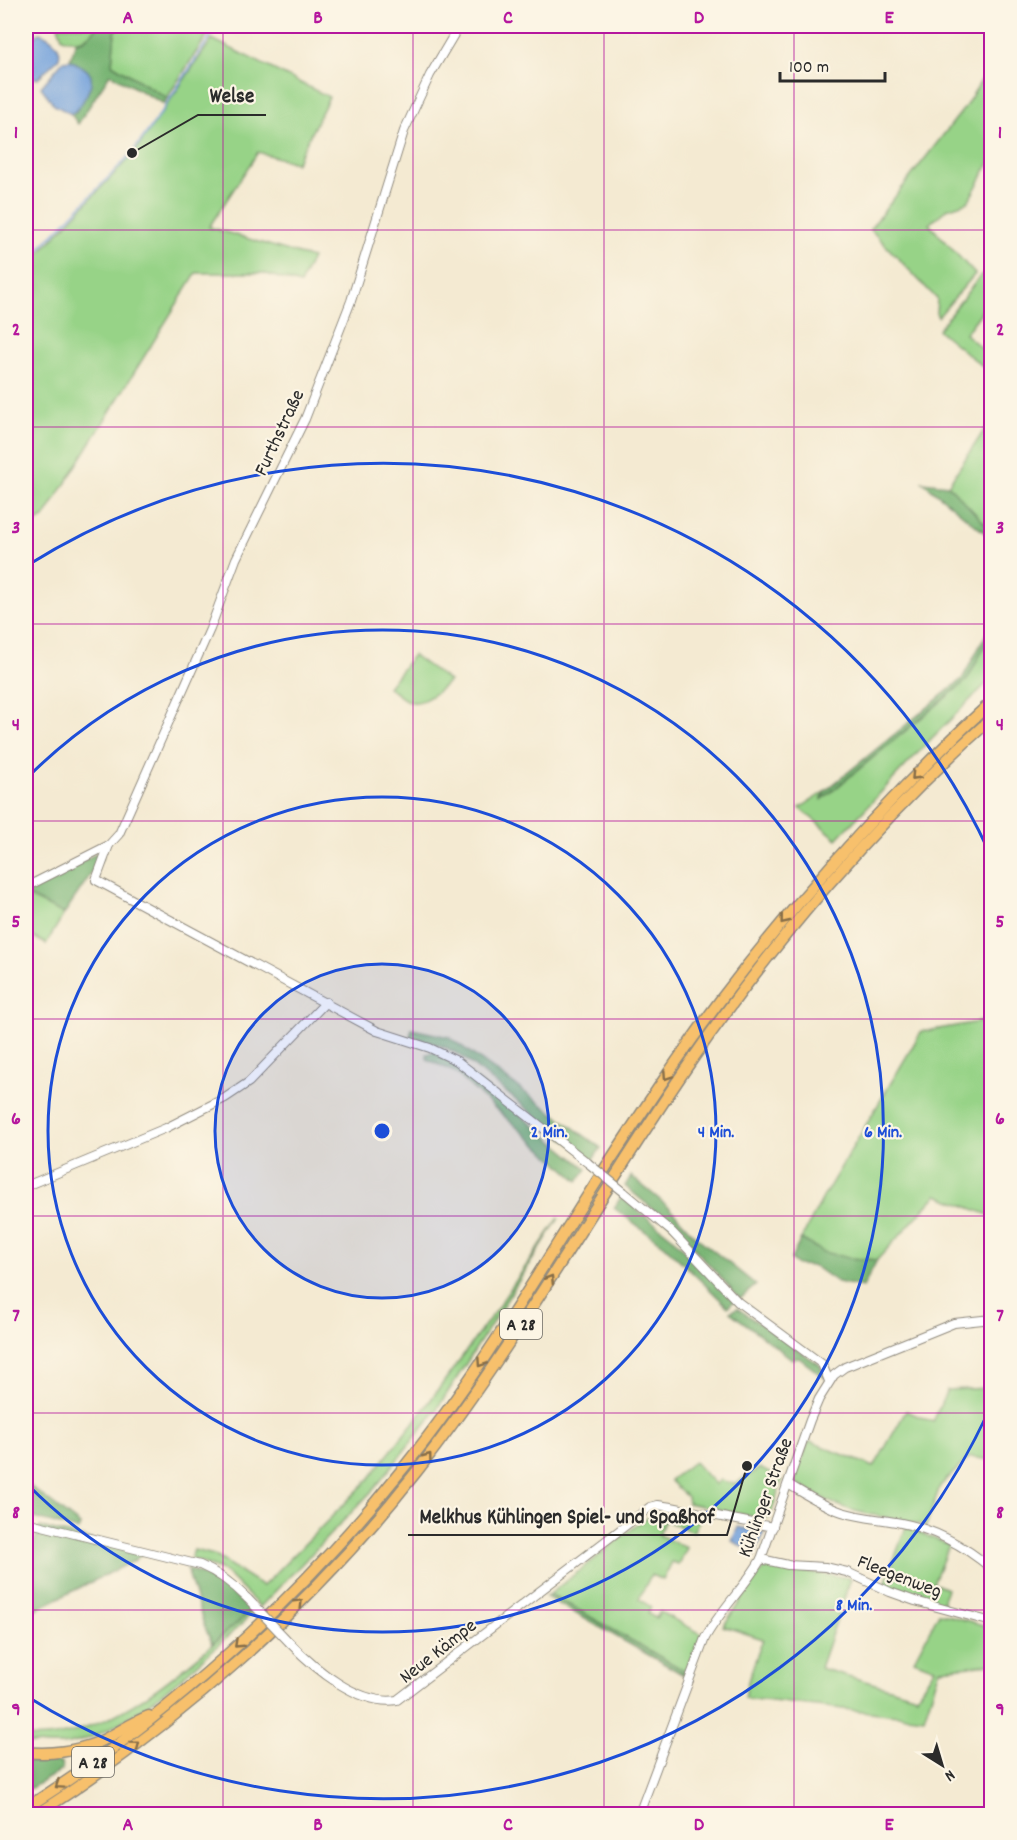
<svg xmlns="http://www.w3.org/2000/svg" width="1017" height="1840" font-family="Dekko,sans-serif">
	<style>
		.green { fill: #97d387; stroke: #617f59; stroke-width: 1.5 }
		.forest { fill: #79b574; stroke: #527050; stroke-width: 1.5 }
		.water { fill: #73a1db; stroke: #4f6683; stroke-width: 1.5 }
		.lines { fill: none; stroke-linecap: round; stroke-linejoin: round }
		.stream { stroke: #73a1db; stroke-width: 2 }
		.minor-casing { stroke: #908a7e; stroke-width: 10 }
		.highway-casing { stroke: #908a7e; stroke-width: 13 }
		.minor { stroke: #fff; stroke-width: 8 }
		.highway { stroke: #f7c06c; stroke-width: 10 }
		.minor-bridge-casing { stroke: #908a7e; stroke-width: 10; stroke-linecap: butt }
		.minor-bridge { stroke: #fff; stroke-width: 8 }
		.oneway { stroke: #876e48 }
		.grid { fill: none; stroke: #b5179e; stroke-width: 1.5; stroke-opacity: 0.55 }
		.ring { fill: none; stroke: #1d4ed8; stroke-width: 3 }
		.labels { text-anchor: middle; stroke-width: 4.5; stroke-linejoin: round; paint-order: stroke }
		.shield { fill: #fcf5e5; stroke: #6a6863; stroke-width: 1.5 }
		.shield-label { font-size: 18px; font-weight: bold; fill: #2b2b2b }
		.street-label { font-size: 20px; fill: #2b2b2b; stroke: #fcf5e5 }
		.centre { fill: #1d4ed8; stroke: #fcf5e5; stroke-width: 3 }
		.ring-label { font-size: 18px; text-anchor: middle; font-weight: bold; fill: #1d4ed8; stroke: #fcf5e5; stroke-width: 4.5; stroke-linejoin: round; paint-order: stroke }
		.leader { fill: none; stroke: #2b2b2b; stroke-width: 2 }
		.callout-dot { fill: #2b2b2b; stroke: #fcf5e5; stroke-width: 2 }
		.callout-label { font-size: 21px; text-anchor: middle; font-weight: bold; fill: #2b2b2b; stroke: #fcf5e5; stroke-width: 4.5; stroke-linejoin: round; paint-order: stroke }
		.neatline { fill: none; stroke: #b5179e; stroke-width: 2 }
		.grid-label { font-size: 20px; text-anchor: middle; font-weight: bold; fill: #b5179e }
	</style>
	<rect width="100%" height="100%" fill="#fcf5e5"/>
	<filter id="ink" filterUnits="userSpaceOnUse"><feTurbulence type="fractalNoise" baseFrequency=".0167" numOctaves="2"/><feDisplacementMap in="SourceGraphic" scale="12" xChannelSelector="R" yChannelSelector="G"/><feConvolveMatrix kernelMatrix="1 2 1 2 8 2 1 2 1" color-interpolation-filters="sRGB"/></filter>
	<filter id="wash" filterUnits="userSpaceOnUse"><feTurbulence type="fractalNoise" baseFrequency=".008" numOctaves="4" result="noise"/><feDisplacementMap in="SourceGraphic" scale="24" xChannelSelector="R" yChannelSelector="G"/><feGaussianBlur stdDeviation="1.35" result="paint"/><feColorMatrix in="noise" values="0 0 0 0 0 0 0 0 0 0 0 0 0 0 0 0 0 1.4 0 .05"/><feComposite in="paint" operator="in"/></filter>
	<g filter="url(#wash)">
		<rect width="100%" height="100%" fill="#f4ead2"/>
		<!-- green -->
		<g class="green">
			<path d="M58 26H99C84 40 83 44 62 38Z"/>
			<polygon points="120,26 213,26 167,98 112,64 115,32"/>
			<polygon points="212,39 329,97 296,163 258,152 209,227 312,258 300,284 263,273 196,273 44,518 26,527 26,267 134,153"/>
			<polygon points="984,76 991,76 991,160 968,202 947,209 929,224 975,274 938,317 936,313 937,299 870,229 965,107"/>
			<polygon points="991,266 991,299 965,334 991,356 991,373 938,330 981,275"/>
			<polygon points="991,420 991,530 948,485"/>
			<polygon points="991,634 991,679 931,739 837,839 800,808 824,792 823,799 967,680"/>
			<path d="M413 655 449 681C440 690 422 707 408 701 401 698 394 691 388 687Z"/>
			<polygon points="26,895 64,914 46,944 26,933"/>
			<polygon points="991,1020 991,1216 937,1195 877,1260 849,1258 823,1252 801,1239 825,1194 921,1032"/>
			<polygon points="559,1218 437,1409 375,1488 260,1607 225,1572 191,1558 194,1550 214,1555 263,1586 369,1479 427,1405 493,1314"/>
			<path d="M989 1388 992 1404 991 1460 970 1457 940 1486 926 1526C902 1519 876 1517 851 1510 831 1504 813 1493 795 1482V1478L809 1441 874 1467 906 1411 933 1422 947 1390Z"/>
			<polygon points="694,1462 715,1484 720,1480 735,1484 760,1468 782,1480 770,1517 760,1518 688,1503 687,1497 670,1480"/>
			<polygon points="664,1512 701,1517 693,1532 665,1520 659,1535 687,1548 678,1564 672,1562 663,1580 651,1575 639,1599 651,1607 648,1614 656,1618 660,1612 702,1634 685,1671 550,1594 637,1525 649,1517"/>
			<polygon points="906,1527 949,1545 933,1583 947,1589 943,1599 944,1605 884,1586"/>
			<polygon points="765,1566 851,1578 820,1668 917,1696 935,1668 914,1660 939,1613 991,1627 991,1664 940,1669 924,1718 744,1698 749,1678 763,1639 723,1626"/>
			<path d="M251 1611 253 1613C207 1655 125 1738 62 1745 51 1746 37 1744 26 1743V1737C109 1744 192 1661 251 1611Z"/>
		</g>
		<!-- forest -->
		<g class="forest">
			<polygon points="99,26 120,26 115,32 112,64 167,98 164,104 110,74 78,124 71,114 76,112 70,60 76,42 84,40"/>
			<polygon points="923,482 948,485 991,530 991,538"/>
			<polygon points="991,625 991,634 967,680 822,799 824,792 962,679"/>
			<polygon points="96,854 103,856 64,914 26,895 26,889"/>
			<polygon points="412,1029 449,1037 601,1148 592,1161 461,1056 445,1047 410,1036"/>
			<polygon points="433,1052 471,1075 587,1169 578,1181 454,1072 427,1059 427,1054"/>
			<polygon points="631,1176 670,1208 694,1235 756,1285 740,1299 677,1229 625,1186"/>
			<polygon points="621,1197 672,1237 734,1301 728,1307 665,1246 614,1208"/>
			<polygon points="801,1239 823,1252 849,1258 877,1260 863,1287 837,1282 814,1266 797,1265 791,1259"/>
			<polygon points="737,1308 820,1365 825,1378 799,1358 792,1359 730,1312"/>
			<polygon points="26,1483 80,1525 78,1530 26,1516"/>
			<polygon points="40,1527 143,1553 134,1561 26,1614 26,1565"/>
			<path d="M187 1569C218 1580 227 1588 251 1611L212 1644 204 1625Z"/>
			<polygon points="550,1594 685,1671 684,1675 545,1596"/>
			<polygon points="26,1761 61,1763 62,1770 31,1788 26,1789"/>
		</g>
		<!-- water -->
		<g class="water">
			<path d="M39 33C49 36 63 46 59 58L37 79 26 75V44Z"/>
			<path d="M70 60C89 69 98 74 86 96 82 103 79 110 71 114L54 105 41 87 63 61Z"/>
			<polygon points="738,1527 764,1533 754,1556 750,1554 749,1550 732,1541"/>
		</g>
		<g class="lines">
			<!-- stream -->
			<polyline class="stream" points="26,263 132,153 157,119 217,26"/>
		</g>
	</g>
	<g filter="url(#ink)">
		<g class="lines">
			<!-- minor casing -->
			<g class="minor-casing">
				<g id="minor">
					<polyline points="109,845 96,880 377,1031 430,1048 457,1061 588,1163"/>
					<polyline points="26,887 109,845 119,834 210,629 236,559 305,419 351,301 404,131 430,75 459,26"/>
					<polyline points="26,1186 166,1128 225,1098 249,1082 326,1002"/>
					<polyline points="624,1192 672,1232 738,1302 822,1364 829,1381"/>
					<path d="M788 1484C805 1494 823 1506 842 1512 861 1518 881 1519 901 1523 934 1529 966 1547 992 1569"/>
					<path d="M26 1522 200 1565C219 1573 233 1584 248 1599"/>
					<polyline points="761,1559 788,1565 825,1567 847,1572 890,1592 915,1601 992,1622"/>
					<path d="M290 1643C315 1669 359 1706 397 1700L650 1507 658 1505 671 1507 773 1527"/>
					<path d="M639 1814 705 1638C721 1609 745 1587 761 1559L810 1420 819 1399 834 1375 845 1367 954 1323 992 1319"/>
				</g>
			</g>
			<!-- highway casing -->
			<g class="highway-casing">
				<g id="highway">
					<path d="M26 1752C49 1755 77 1751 99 1742 116 1734 131 1723 149 1716"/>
					<path d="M26 1808C169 1717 299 1599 405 1466 480 1373 540 1270 604 1170 642 1112 680 1054 722 998 779 923 840 853 906 785 934 757 962 728 992 702"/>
					<path d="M37 1814C180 1722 312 1605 417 1471 517 1343 596 1200 687 1067 772 943 879 818 992 718"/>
				</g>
			</g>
			<!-- minor -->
			<use href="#minor" class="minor"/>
			<!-- highway -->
			<use href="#highway" class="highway"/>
			<!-- minor-bridge casing -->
			<g class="minor-bridge-casing">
				<g id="minor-bridge">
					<polyline points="588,1163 624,1192"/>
					<polyline points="248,1599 290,1643"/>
				</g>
			</g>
			<!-- minor-bridge -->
			<use href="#minor-bridge" class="minor-bridge"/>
		</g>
		<!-- one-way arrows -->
		<defs><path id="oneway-chevron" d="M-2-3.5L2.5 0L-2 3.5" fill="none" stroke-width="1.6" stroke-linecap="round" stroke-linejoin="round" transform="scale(1.5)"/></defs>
		<g class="oneway">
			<use href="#oneway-chevron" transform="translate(915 776) rotate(134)"/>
			<use href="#oneway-chevron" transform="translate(784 920) rotate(129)"/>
			<use href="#oneway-chevron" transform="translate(667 1076) rotate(124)"/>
			<use href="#oneway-chevron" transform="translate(550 1279) rotate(-58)"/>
			<use href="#oneway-chevron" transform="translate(481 1363) rotate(124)"/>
			<use href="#oneway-chevron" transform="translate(428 1457) rotate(-53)"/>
			<use href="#oneway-chevron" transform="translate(299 1603) rotate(-45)"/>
			<use href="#oneway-chevron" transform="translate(238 1644) rotate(137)"/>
			<use href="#oneway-chevron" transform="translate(136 1745) rotate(-37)"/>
			<use href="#oneway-chevron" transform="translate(59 1785) rotate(146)"/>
		</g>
	</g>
	<!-- grid -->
	<path class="grid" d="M223 26V1814M413 26V1814M604 26V1814M794 26V1814M26 230H992M26 427H992M26 624H992M26 821H992M26 1019H992M26 1216H992M26 1413H992M26 1610H992"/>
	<!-- distance rings -->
	<circle cx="382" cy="1131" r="167" fill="#1d4ed8" fill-opacity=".12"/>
	<g class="ring">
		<circle cx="382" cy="1131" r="167"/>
		<circle cx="382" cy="1131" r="334"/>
		<path d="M28 777A501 501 0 1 1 28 1485"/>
		<path d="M990 1408A668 668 0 0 1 28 1697M28 565A668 668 0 0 1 990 854"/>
	</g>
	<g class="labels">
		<!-- shield labels -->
		<g class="shield">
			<rect x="500" y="1309" width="42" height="30" rx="4.5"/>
			<rect x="72" y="1747" width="42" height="30" rx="4.5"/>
		</g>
		<g class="shield-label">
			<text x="521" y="1330">A 28</text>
			<text x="93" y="1768">A 28</text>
		</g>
		<!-- street labels -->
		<g class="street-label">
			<text transform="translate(278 432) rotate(-65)" y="7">Furthstraße</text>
			<text transform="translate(764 1497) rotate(-70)" y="7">Kühlinger Straße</text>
			<text transform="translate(900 1575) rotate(21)" y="7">Fleegenweg</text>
			<text transform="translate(437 1650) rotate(-38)" y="7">Neue Kämpe</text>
		</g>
	</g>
	<circle cx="382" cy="1131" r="9" class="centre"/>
	<g class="ring-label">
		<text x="549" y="1137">2 Min.</text>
		<text x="716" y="1137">4 Min.</text>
		<text x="883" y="1137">6 Min.</text>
		<text x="854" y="1610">8 Min.</text>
	</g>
	<!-- callouts -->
	<path class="leader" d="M132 153L198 115H266M747 1466L727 1535H408"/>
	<g class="callout-dot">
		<circle cx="132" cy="153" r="6"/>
		<circle cx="747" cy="1466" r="6"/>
	</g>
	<g class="callout-label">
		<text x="232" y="102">Welse</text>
		<text x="567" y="1523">Melkhus Kühlingen Spiel- und Spaßhof</text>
	</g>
	<!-- margin -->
	<rect width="1017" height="1840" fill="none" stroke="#fcf5e5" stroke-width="66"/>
	<!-- north arrow -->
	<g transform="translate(942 1765) rotate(143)" stroke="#fcf5e5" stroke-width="4.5" paint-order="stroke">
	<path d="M0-4.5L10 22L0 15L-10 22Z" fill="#2b2b2b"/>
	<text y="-9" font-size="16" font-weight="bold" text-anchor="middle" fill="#2b2b2b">N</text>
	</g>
	<!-- scale -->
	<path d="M780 72v9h105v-9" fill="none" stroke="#2b2b2b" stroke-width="3"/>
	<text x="789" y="72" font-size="18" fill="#2b2b2b" stroke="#fcf5e5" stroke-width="4.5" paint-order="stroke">100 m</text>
	<rect x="33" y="33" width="951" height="1774" class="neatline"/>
	<g class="grid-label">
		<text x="128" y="23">A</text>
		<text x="318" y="23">B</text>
		<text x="508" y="23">C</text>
		<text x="699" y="23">D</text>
		<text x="889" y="23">E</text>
		<text x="16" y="138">1</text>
		<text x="1000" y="138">1</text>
		<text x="16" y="335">2</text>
		<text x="1000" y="335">2</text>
		<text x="16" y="533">3</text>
		<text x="1000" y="533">3</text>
		<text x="16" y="730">4</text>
		<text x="1000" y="730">4</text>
		<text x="16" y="927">5</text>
		<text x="1000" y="927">5</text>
		<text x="16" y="1124">6</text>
		<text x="1000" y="1124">6</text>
		<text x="16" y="1321">7</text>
		<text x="1000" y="1321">7</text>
		<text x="16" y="1518">8</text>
		<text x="1000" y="1518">8</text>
		<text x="16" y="1715">9</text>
		<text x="1000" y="1715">9</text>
		<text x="128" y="1830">A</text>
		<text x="318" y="1830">B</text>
		<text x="508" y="1830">C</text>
		<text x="699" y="1830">D</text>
		<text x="889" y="1830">E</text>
	</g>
</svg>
